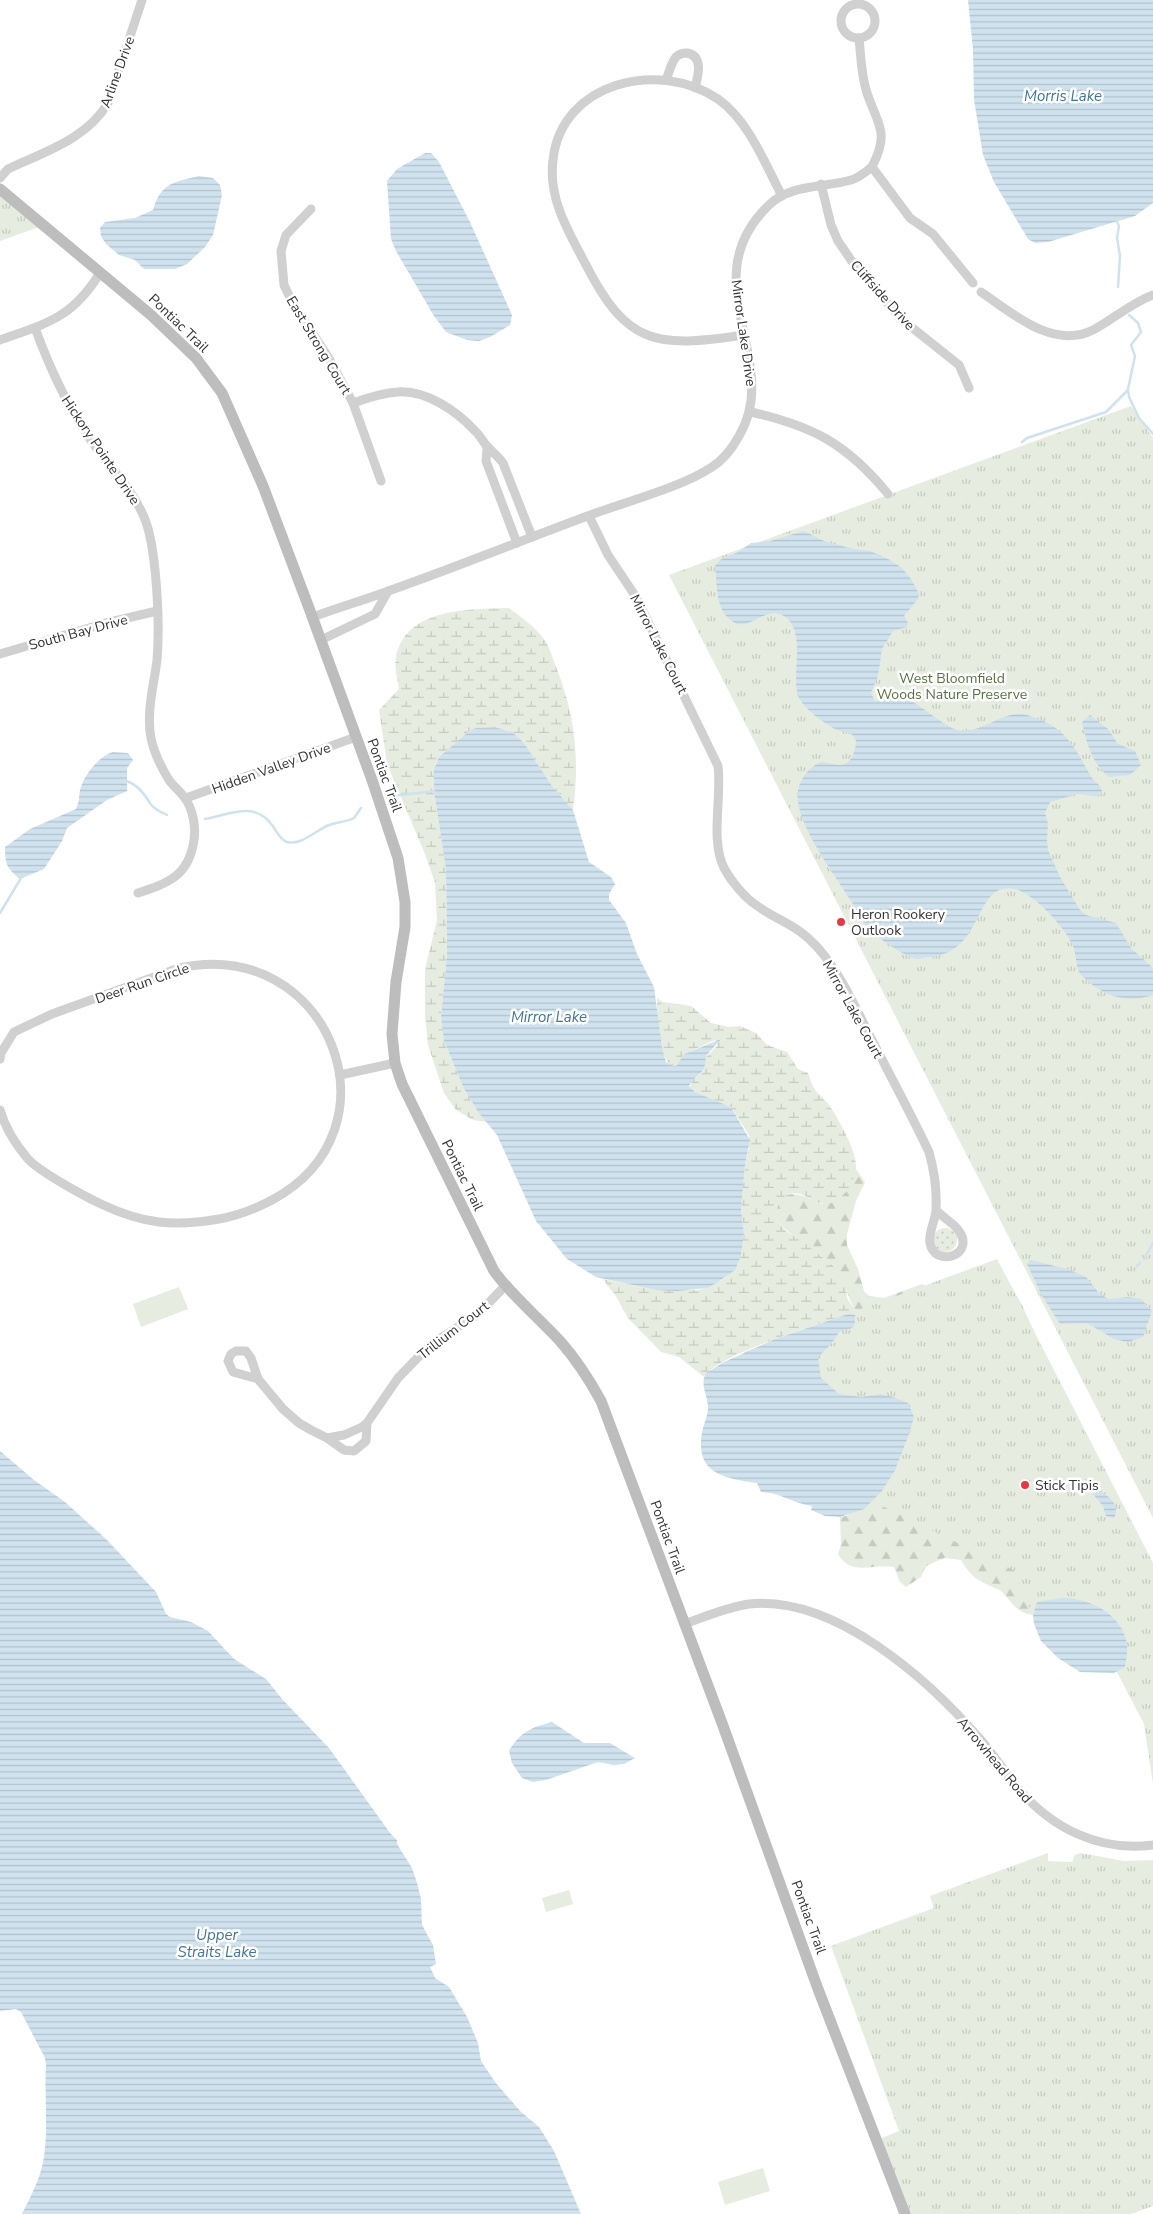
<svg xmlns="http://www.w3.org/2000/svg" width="1153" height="2214" font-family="'Nunito Sans',sans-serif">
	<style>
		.grass { fill: url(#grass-dots) }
		.forest { fill: url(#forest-firs) }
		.wetland { fill: url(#wetland-marsh) }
		.park { fill: url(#park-tufts) }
		.pitch { fill: #e6ecdf }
		.water { fill: url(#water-rules) }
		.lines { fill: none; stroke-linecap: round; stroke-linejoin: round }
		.stream { stroke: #cfe2ee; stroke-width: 2.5 }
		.street { stroke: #d0d0d0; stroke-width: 9 }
		.secondary { stroke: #bdbdbd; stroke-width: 11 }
		.poi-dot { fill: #e63946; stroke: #fff; stroke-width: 2 }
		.labels { text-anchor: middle; stroke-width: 5; stroke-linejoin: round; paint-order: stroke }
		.street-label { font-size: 14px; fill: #333; stroke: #fff }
		.park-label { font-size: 14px; fill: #56703f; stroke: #fff }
		.poi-label { font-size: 14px; fill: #333; stroke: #fff; text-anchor: start }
		.water-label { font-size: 15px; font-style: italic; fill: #3f7597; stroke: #fff }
	</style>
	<defs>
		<pattern id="grass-dots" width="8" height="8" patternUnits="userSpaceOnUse" patternTransform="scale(1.25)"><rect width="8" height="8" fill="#e6ecdf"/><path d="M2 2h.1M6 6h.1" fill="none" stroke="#c6cbc0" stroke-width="1.8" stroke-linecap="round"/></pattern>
		<pattern id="forest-firs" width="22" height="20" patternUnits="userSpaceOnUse" patternTransform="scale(1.25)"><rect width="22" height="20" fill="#e6ecdf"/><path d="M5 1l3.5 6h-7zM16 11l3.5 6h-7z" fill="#c6cbc0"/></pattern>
		<pattern id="wetland-marsh" width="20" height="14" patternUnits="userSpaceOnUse" patternTransform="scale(1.25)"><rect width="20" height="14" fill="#e6ecdf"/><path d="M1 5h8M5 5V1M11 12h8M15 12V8" fill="none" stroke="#c6cbc0"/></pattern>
		<pattern id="park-tufts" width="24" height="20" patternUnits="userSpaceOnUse" patternTransform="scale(1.25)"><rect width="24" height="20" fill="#e6ecdf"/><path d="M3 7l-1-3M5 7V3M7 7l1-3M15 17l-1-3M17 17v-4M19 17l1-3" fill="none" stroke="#c6cbc0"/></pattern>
		<pattern id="water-rules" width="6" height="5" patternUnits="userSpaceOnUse" patternTransform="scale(1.25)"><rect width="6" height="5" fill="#cfe2ee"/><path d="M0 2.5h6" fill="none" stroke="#b2c2cd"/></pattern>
	</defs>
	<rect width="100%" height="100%" fill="#fff"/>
	<!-- grass -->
	<circle class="grass" cx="945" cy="1240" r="12"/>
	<!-- forest -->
	<path class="forest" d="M856 1169 865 1182 856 1201 847 1234V1245L858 1269 864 1291 869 1296 884 1298 922 1284 931 1289 1001 1268 1022 1305 1153 1601 1130 1681 1037 1602 1033 1615C1016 1613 1013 1603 1002 1592 997 1588 989 1586 984 1583 973 1578 967 1570 961 1560L944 1558 926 1566 921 1577 906 1587 900 1582 894 1567C873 1563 851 1577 838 1554L841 1544 840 1517 846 1516 873 1498 856 1312C847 1297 845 1279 833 1267 816 1249 793 1239 776 1220 776 1184 799 1193 822 1204L846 1192Z"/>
	<!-- wetland -->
	<g class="wetland">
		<path d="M509 608C522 618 537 628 546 642 550 649 553 659 556 667 575 714 580 760 573 810L552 786 524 743 509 731 495 727 479 728 469 731 439 757 435 765 434 791 446 870 447 954 441 1017 445 1044 463 1087 478 1112 487 1122 473 1120 456 1110 444 1093 428 1045 425 1014V969L437 920 435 883 425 854 387 764 379 710 399 689C398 680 394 667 396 658 404 608 470 609 509 608Z"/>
		<path d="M657 998 663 1002 691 1006 711 1023 729 1027 740 1026 756 1033 767 1045 787 1052 798 1069 808 1073C810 1078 811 1084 814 1088 817 1094 825 1099 829 1105 838 1118 858 1153 856 1169 854 1184 839 1208 821 1203 814 1202 807 1196 800 1194 782 1190 776 1205 776 1220L786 1231 808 1245 834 1267 846 1286 847 1298 856 1312C849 1316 838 1317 830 1320 807 1328 714 1357 704 1377L679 1357 661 1352 628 1318 617 1298 603 1279 656 1290H698L714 1285 725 1278 741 1255 744 1233 741 1210 745 1164 749 1149V1135L731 1107 695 1092 690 1087 692 1080 703 1072 706 1057 717 1046 715 1040 684 1054 676 1066H673C657 1059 657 1014 657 998Z"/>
	</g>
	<!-- park -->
	<g class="park">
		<polygon points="0,194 39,227 0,241"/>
		<polygon points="1131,406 1153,438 1153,1518 669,575"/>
		<polygon points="997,1259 1153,1563 1153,1784 1144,1724 1107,1653 1029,1607 1015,1571 876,1503 838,1461 767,1414 744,1352"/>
		<polygon points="1048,1853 1048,1861 1072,1862 1075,1855 1081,1853 1124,1861 1153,1860 1153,2206 1131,2214 907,2214 879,2139 899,2131 831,1946 934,1908 930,1896"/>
	</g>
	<!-- pitch -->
	<g class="pitch">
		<polygon points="179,1287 188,1309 141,1327 133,1304"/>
		<polygon points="569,1890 573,1904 546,1912 542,1898"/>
		<polygon points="763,2168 770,2191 725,2205 718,2182"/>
	</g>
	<!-- water -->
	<g class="water">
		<polygon points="968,0 1153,0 1153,203 1135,216 1048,242 1035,243 1028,239 994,182 983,155 974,100 973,50"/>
		<polygon points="425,153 431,153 439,162 470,222 512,315 510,325 490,337 479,341 467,340 446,332 434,316 396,251 391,239 387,181 397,169"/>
		<path d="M199 176 213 178 220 185 222 195 213 235 205 247 187 264 175 269H144L135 260 119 255 106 244 101 236 100 228 105 222 135 218 153 210C161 182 175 182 199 176Z"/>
		<path d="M804 531 824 541 853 549 870 551 890 560 902 568 911 579 919 594 918 599 904 616 908 623 907 627 893 631 882 649 878 676 871 693 875 701 906 698C920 704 949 731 962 731 980 732 1000 715 1017 714 1024 713 1029 716 1036 718 1070 731 1075 750 1092 778 1096 783 1102 786 1102 793L1096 796 1077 794 1050 802 1045 813 1048 823 1047 840 1048 850 1060 877 1080 910 1086 915 1116 923 1131 948 1153 968V995C1136 1001 1114 1000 1099 989 1094 987 1091 983 1087 980 1086 979 1082 976 1081 975 1075 968 1077 955 1073 946 1066 929 1034 893 1015 889 973 880 986 951 931 957 925 957 919 960 913 958 905 956 878 938 872 932 863 924 858 911 851 901 835 875 802 832 798 802 795 786 806 768 821 762 834 763 845 771 853 755 855 749 858 742 854 737 851 732 842 732 837 730 826 725 801 707 798 695 791 673 807 631 784 616 767 606 753 627 737 624 714 613 718 588 715 566L720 560 738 552 751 543 770 541Z"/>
		<path d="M1090 715 1108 729 1118 744 1135 751 1141 765 1130 775 1109 777C1091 762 1087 744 1082 722Z"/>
		<path d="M495 727 512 732 524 743 552 786 573 810 589 862 611 877 615 884 609 894V900L626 923 637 954 654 987 662 1048 666 1062 673 1066H676L684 1054 721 1039 706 1056C705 1078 698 1070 689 1086L695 1092 731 1107 750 1140 745 1165 741 1210 744 1233 741 1255 735 1270 717 1283 707 1288 677 1291 656 1290 596 1277 567 1259 536 1221 497 1135 478 1112 463 1087 444 1041 441 1017 447 954 446 870 434 791V769L439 757 469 731 476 728Z"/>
		<path d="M113 752 128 753 133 760 127 768V791L107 800 67 828 62 841 44 869 20 879C7 868 5 865 5 847L30 829 76 809C79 803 79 797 80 790 84 775 99 756 113 752Z"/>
		<polygon points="1030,1260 1067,1269 1086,1277 1099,1293 1108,1299 1129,1297 1141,1299 1152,1311 1143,1337 1128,1342 1114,1339 1087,1323 1060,1324 1041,1294 1027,1264"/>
		<path d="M848 1314 855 1315C856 1333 850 1327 840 1331L831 1344 818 1357 821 1378 839 1394 862 1397 880 1394 893 1397 908 1403 914 1417 909 1434 895 1470 882 1491 864 1509 840 1517 825 1516 811 1510 812 1506C794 1504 779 1492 761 1492L757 1483C724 1478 695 1474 702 1433 703 1425 707 1418 708 1410 709 1397 699 1385 706 1373L724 1362 775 1339Z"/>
		<path d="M0 1451 34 1480 65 1502 107 1540 156 1592 166 1614 170 1617 191 1622 208 1631 234 1659 266 1679 283 1700 329 1748 390 1833 397 1840V1844L412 1868 417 1883 421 1899 422 1925 433 1945 436 1964 430 1967 435 1978 449 1987 467 2017 478 2043 481 2061 495 2082 520 2111 539 2127 554 2151 581 2214H22C30 2198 39 2181 43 2163 49 2131 44 2097 46 2065L45 2058 21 2012 16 2009 0 2011Z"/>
		<path d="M1095 1491H1100C1111 1498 1120 1505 1114 1518L1106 1516 1103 1506 1093 1494Z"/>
		<path d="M1062 1598C1090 1598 1122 1614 1127 1644 1128 1652 1126 1660 1125 1667L1114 1673 1080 1672 1058 1658 1041 1641 1034 1624 1033 1615 1037 1602Z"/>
		<path d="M552 1722 584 1743H610L635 1758 624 1764 613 1765 598 1762 546 1780 533 1782 522 1778 512 1763 509 1751C520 1732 532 1727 552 1722Z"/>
	</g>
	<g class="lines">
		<!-- stream -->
		<g class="stream">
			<polyline points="1117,222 1119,226 1117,238 1120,256 1118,287"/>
			<polyline points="1129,315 1138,323 1141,332 1131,345 1135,356 1128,389 1129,397 1139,418 1153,434"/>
			<polyline points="1022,442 1027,438 1106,412 1128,390"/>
			<path d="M123 780C136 783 143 792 150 803 153 809 161 812 167 815"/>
			<polyline points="394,796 434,791"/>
			<path d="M205 819C228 815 254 800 272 825 276 830 280 840 287 842 301 846 316 830 329 825 337 822 346 822 354 818L361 808"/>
			<polyline points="0,913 21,878"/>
			<polyline points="1144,1259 1153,1243"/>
			<polyline points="1137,1266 1140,1263"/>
		</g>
		<!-- street -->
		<g class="street">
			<circle cx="858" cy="21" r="17"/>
			<path d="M859 38C861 57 861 75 867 93 878 126 890 131 872 167"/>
			<path d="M666 80C669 73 671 63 676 57 679 54 683 53 687 53 704 56 698 76 695 88"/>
			<path d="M0 178 8 169C44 152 87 139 108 103L142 0"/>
			<polyline points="821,184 831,225 838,241 851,260 900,318 959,365 969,388"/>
			<polyline points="311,209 286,235 281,251 284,285 292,302 330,360 353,403 381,481"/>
			<path d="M981 292C1012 313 1053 350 1093 330 1114 319 1131 303 1153 295"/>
			<path d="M35 328C49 366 65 402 88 436 106 464 131 486 144 517 157 547 160 626 157 660 154 685 146 712 151 738 154 753 161 767 169 780 173 786 180 791 184 797 193 808 196 827 194 840 189 876 168 883 138 893"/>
			<path d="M744 335C656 348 627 346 585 263 568 231 548 198 553 160 561 82 659 59 718 99 749 121 765 164 782 196"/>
			<path d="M0 340C48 323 72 318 100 273"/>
			<path d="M353 403C367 398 382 393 398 392 426 390 457 411 475 431 480 435 482 441 487 446 492 452 498 456 503 463L532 537"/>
			<path d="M751 412C813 426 847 444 888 494"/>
			<polyline points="487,448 486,461 517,543"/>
			<path d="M589 516 608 555 636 597 718 766C722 797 710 840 724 868 731 881 744 897 756 905 779 922 797 924 818 948 841 974 856 1009 872 1040 891 1077 911 1114 929 1152 934 1170 937 1190 936 1209 936 1220 928 1232 930 1243 934 1268 976 1256 959 1231 955 1224 942 1217 936 1210"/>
			<path d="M313 617C339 607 365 600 391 590 459 566 525 539 593 514 628 501 682 487 712 467 723 460 733 447 739 436 784 360 690 281 769 205 790 184 824 188 851 180 859 178 865 172 872 167L910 218 933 234 973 283"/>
			<polyline points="321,640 375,614 388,591"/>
			<polyline points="0,654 106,623 157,611"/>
			<polyline points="186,798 356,737"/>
			<path d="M0 1059 1 1053 14 1032 52 1014 179 968C329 935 405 1129 272 1200 255 1209 237 1216 219 1219 174 1227 143 1224 101 1204 84 1196 40 1172 28 1159 16 1145 5 1127 0 1110"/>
			<polyline points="340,1075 395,1063"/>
			<polyline points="258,1379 251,1358 246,1351 236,1351 231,1354 228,1361 233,1372 258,1379 283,1409 299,1423 311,1430 327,1438 344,1435 362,1427 367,1423 398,1378 431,1344 477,1315 505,1286"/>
			<polyline points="327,1438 344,1450 354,1451 366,1441 367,1423"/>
			<path d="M684 1624C705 1617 727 1607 749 1604 834 1595 928 1679 980 1739 993 1754 1004 1771 1017 1787 1051 1828 1099 1852 1153 1845"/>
		</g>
		<!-- secondary -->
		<path class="secondary" d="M0 189 151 315 196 358 222 393 263 486 309 608 372 780 398 858 405 902V927L396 982 392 1034 395 1063 402 1084 494 1271C513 1297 538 1317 560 1341 576 1359 589 1379 601 1401L722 1723 818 1989 905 2214"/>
	</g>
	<!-- markers -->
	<g class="poi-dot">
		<circle cx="841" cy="922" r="5"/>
		<circle cx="1025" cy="1485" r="5"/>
	</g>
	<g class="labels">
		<!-- street labels -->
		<g class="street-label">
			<text transform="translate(117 72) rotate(-70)" y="5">Arline Drive</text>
			<text transform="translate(883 295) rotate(48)" y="5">Cliffside Drive</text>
			<text transform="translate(179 323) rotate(44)" y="5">Pontiac Trail</text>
			<text transform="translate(744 333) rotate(82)" y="5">Mirror Lake Drive</text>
			<text transform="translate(319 345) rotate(59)" y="5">East Strong Court</text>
			<text transform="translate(101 450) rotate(56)" y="5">Hickory Pointe Drive</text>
			<text transform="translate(78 632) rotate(-15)" y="5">South Bay Drive</text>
			<text transform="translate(659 644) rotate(63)" y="5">Mirror Lake Court</text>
			<text transform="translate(271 768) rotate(-20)" y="5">Hidden Valley Drive</text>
			<text transform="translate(385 775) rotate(70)" y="5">Pontiac Trail</text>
			<text transform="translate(142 983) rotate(-19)" y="5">Deer Run Circle</text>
			<text transform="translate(853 1009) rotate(61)" y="5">Mirror Lake Court</text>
			<text transform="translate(463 1175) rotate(64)" y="5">Pontiac Trail</text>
			<text transform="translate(453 1330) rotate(-38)" y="5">Trillium Court</text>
			<text transform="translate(668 1537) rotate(70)" y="5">Pontiac Trail</text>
			<text transform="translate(995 1760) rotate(50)" y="5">Arrowhead Road</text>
			<text transform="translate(809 1917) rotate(70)" y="5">Pontiac Trail</text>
		</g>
		<!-- park labels -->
		<g class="park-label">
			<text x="952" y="683">West Bloomfield<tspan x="952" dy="16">Woods Nature Preserve</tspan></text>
		</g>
		<!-- poi labels -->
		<g class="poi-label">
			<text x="851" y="919">Heron Rookery<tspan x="851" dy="16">Outlook</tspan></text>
			<text x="1035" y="1490">Stick Tipis</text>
		</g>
		<!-- water labels -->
		<g class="water-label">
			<text x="1063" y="101">Morris Lake</text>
			<text x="549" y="1022">Mirror Lake</text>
			<text x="217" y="1940">Upper<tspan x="217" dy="17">Straits Lake</tspan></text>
		</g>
	</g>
</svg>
